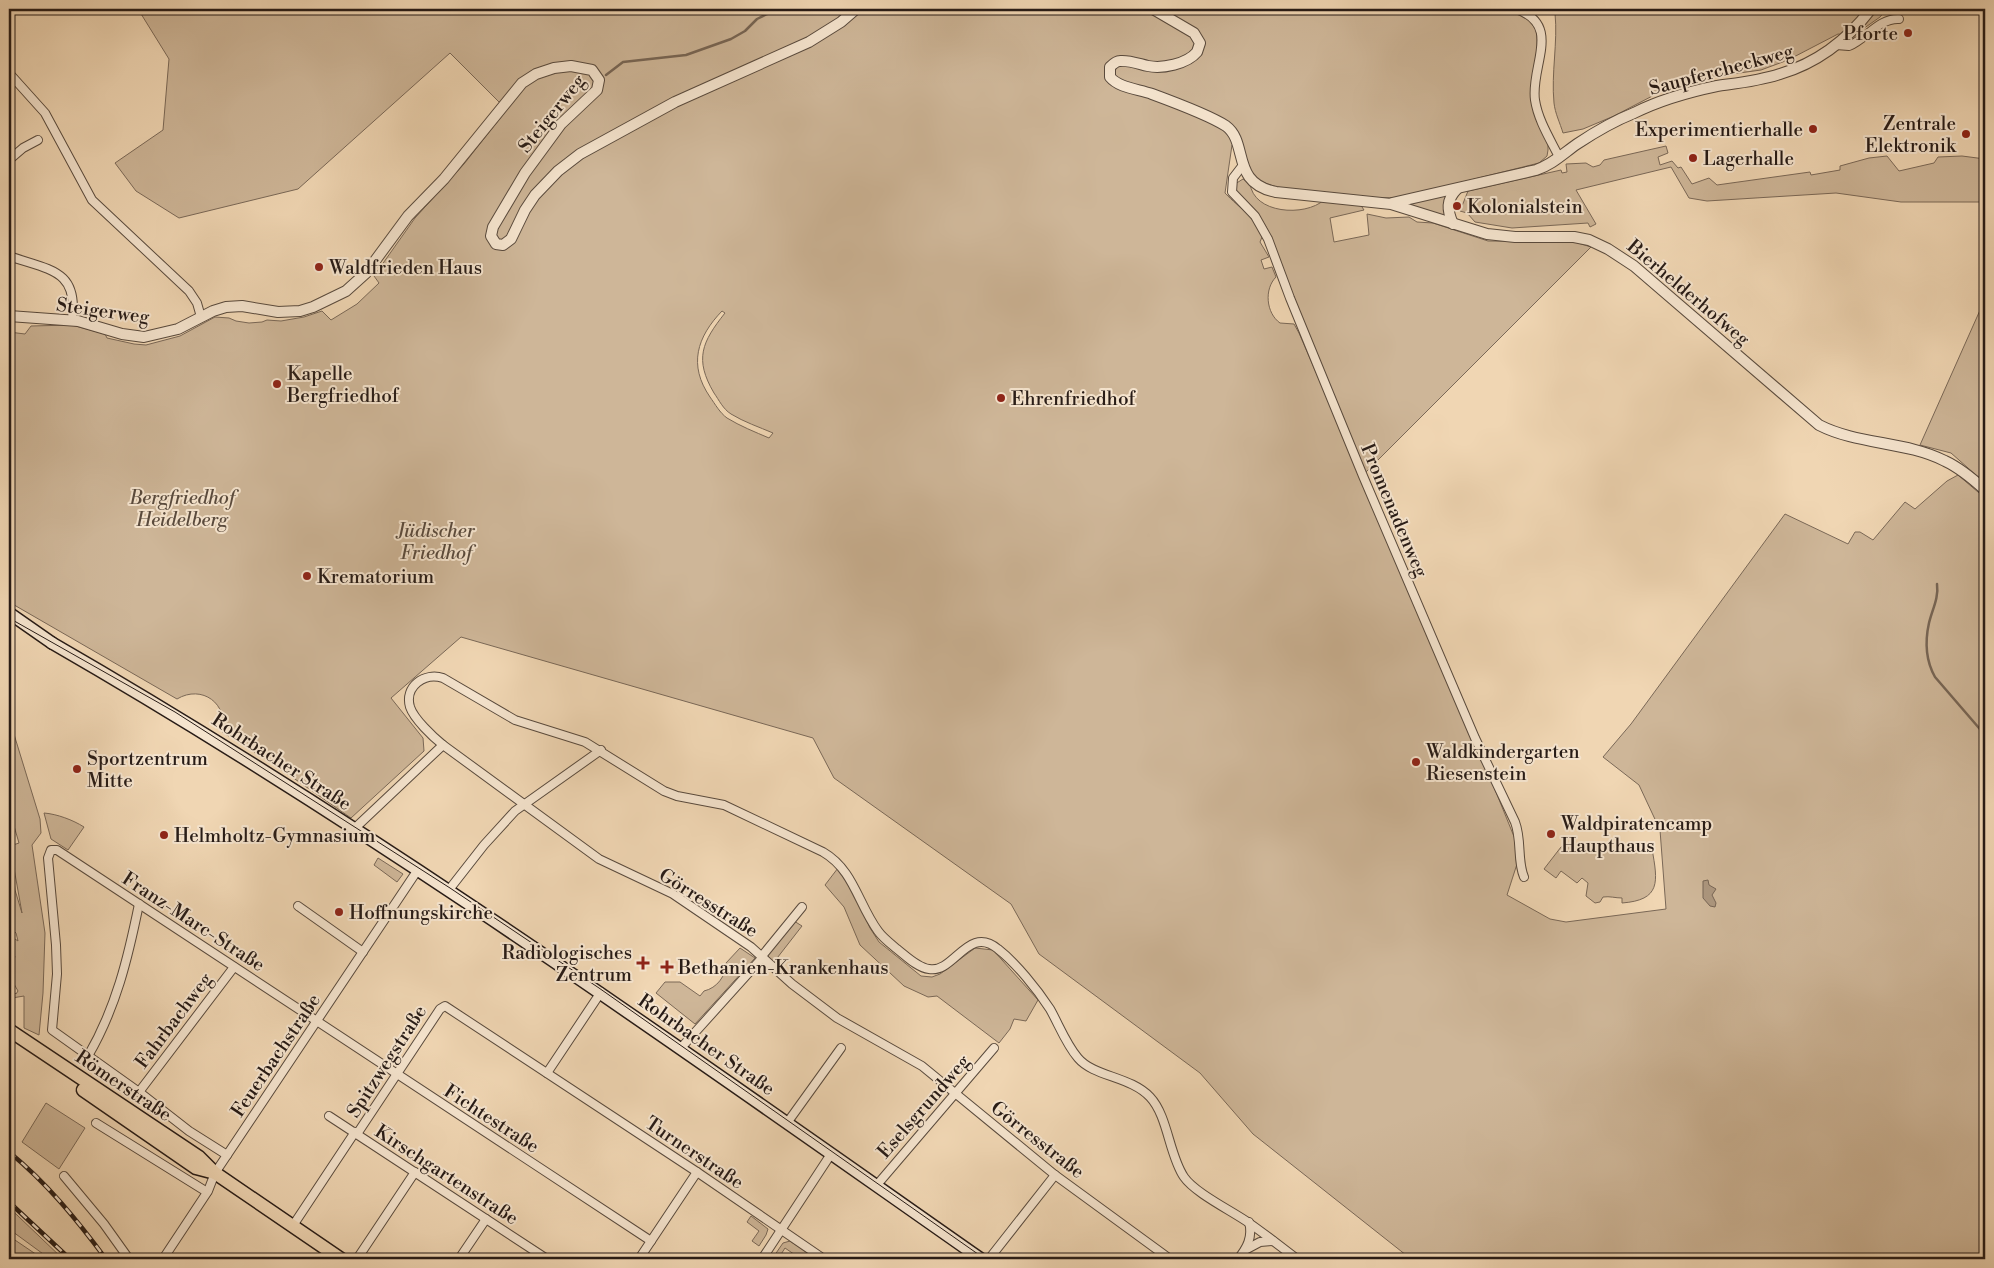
<svg xmlns="http://www.w3.org/2000/svg" width="1994" height="1268" font-family="'Libre Bodoni',serif">
	<style>
		.green { fill: #ceb698; stroke: #7a6857; fill-rule: evenodd }
		.water { fill: #ac967e; stroke: #776554 }
		.lines { fill: none; stroke-linecap: round; stroke-linejoin: round }
		.stream { stroke: #776554; stroke-width: 2.5 }
		.minor-casing { stroke: #594a3d; stroke-width: 10 }
		.tertiary-casing { stroke: #594a3d; stroke-width: 12 }
		.secondary-casing { stroke: #271b16; stroke-width: 14 }
		.primary-casing { stroke: #271b16; stroke-width: 15 }
		.minor { stroke: #f5e4ce; stroke-width: 8 }
		.tertiary { stroke: #f5e4ce; stroke-width: 10 }
		.secondary { stroke: #f5e4ce; stroke-width: 11 }
		.primary { stroke: #f0d6b3; stroke-width: 12 }
		.tram { stroke: #271b16; stroke-width: 1 }
		.rail-casing { stroke: #271b16; stroke-width: 4.5 }
		.rail { stroke: #f5e4ce; stroke-width: 2.5; stroke-dasharray: 8; stroke-linecap: butt }
		.poi-dot { fill: #8f2418; stroke: #f5e4ce; stroke-width: 2 }
		.labels { text-anchor: middle; stroke-width: 4; stroke-linejoin: round; paint-order: stroke }
		.poi-label { font-size: 19px; fill: #271b16; stroke: #f5e4ce; text-anchor: start }
		.street-label { font-size: 19px; fill: #271b16; stroke: #f5e4ce }
		.park-label { font-size: 19px; font-style: italic; fill: #594a3d; stroke: #f5e4ce }
	</style>
	<rect width="100%" height="100%" fill="#f0d6b3"/>
	<filter id="stains"><feTurbulence type="fractalNoise" baseFrequency=".004" numOctaves="4"/><feColorMatrix values="0 0 0 0 .2 0 0 0 0 .09 0 0 0 0 .02 0 0 0 .5 -.17"/></filter>
	<radialGradient id="worn" r=".72"><stop offset=".6" stop-color="#630" stop-opacity="0"/><stop offset="1" stop-color="#630" stop-opacity=".3"/></radialGradient>
	<!-- green -->
	<g class="green">
		<path d="M138 9H1505L1524 14 1537 31 1538 120 1548 145V150L1547 156 1539 163 1402 197C1377 200 1275 194 1258 179 1247 171 1245 154 1241 141L1232 145 1225 193C1241 210 1252 213 1262 237L1260 242 1269 257 1261 260 1264 269 1272 267 1276 277C1264 289 1266 313 1280 323L1294 324 1299 333 1475 740 1517 844V864L1507 895 1550 919 1566 922 1666 909 1660 830 1639 785 1603 757 1631 724 1785 514 1848 544 1855 532H1860L1873 540 1905 502 1915 509 1947 481 1958 475 1985 498V1259H1411L1253 1134 1200 1073 1039 954 1011 904 834 778 813 738 461 637 391 698 423 738 424 751 351 818 269 761 222 732C229 704 202 684 177 699L9 602V332L25 334 31 326 72 325 105 334 107 338 134 344 146 345 180 336 215 317 229 318 236 321 249 323 262 322 267 320 281 321 304 317 322 311 331 320 357 304 379 283 374 276 415 218 464 164 512 103 499 102 450 53 298 189 179 218 136 191 115 163 163 130 169 59ZM722 311 725 313C702 342 694 359 714 393 719 400 723 409 731 414 744 422 759 427 773 433L769 438C755 432 740 426 727 418 720 413 715 404 710 397 688 365 697 337 722 311Z"/>
		<path d="M1544 9H1887L1880 17 1853 36 1838 34 1788 60 1761 70 1703 78 1660 92 1614 116 1583 129 1563 133C1560 123 1555 113 1554 103 1551 73 1558 43 1555 13Z"/>
		<polygon points="1666,146 1668,153 1658,157 1660,165 1672,161 1678,168 1681,167 1692,184 1709,178 1717,185 1810,172 1811,175 1840,170 1840,166 1869,158 1887,156 1899,171 1934,163 1938,157 1962,156 1985,159 1985,202 1901,202 1836,193 1707,201 1689,198 1671,167 1576,190 1596,224 1590,227 1588,223 1512,228 1475,222 1467,213 1460,211 1468,191 1561,170 1562,173 1567,172 1566,164 1586,163 1593,167 1600,165 1604,160"/>
		<path d="M1243 179 1250 183C1253 214 1305 217 1324 200L1360 204 1364 210 1330 218 1334 242 1369 235 1367 214 1386 218 1409 217 1417 222 1433 223 1488 241 1575 242 1591 247 1365 473 1276 254C1269 225 1258 212 1236 193L1235 184Z"/>
		<polygon points="1448,194 1447,218 1406,204"/>
		<polygon points="1985,299 1985,483 1951,453 1920,445"/>
		<polygon points="9,718 40,819 41,833 32,845 45,933 43,993 39,1035 24,1028 24,996 12,998 9,1002 9,987 16,994 18,991 10,977 15,956 9,951 9,935 18,941 16,933 9,926 9,865 12,864 15,890 22,913 10,846 19,843 9,809"/>
		<path d="M44 813C57 814 73 820 84 827L68 850 51 839Z"/>
		<path d="M1569 843 1572 850 1652 849C1658 882 1661 900 1622 903V898C1615 898 1610 896 1603 897L1600 902 1595 903 1586 896 1588 883 1582 878 1577 883 1561 871 1556 878 1544 869 1561 847Z"/>
		<polygon points="378,858 403,874 397,882 374,865"/>
		<polygon points="838,868 850,885 870,928 879,942 921,976 932,977 940,974 975,948 993,950 1038,1000 1026,1021 1014,1019 1010,1029 999,1043 937,996 928,997 904,986 860,945 844,907 825,885"/>
		<polygon points="794,921 802,926 774,962 766,954"/>
		<path d="M740 948 755 958 695 1024 656 993 665 982H680L700 996 704 991C717 988 726 976 726 963Z"/>
		<polygon points="46,1103 85,1128 59,1169 22,1142"/>
		<polygon points="9,1208 17,1215 63,1259 50,1259 9,1229"/>
		<polygon points="751,1216 768,1229 766,1235 759,1246 752,1241 759,1231 747,1222"/>
		<polygon points="9,1236 43,1259 9,1259"/>
		<polygon points="790,1241 817,1259 801,1259 785,1248 778,1259 772,1259 783,1243"/>
	</g>
	<!-- water -->
	<polygon class="water" points="1708,880 1709,885 1716,889 1712,895 1716,903 1715,907 1710,906 1703,898 1703,881"/>
	<g class="lines">
		<!-- stream -->
		<g class="stream">
			<polyline points="606,75 623,62 686,55 731,39 745,31 757,19 767,14 786,9"/>
			<path d="M1937 584C1939 598 1932 610 1929 623 1925 641 1926 661 1935 677L1985 735"/>
		</g>
		<!-- minor casing -->
		<g class="minor-casing">
			<g id="minor">
				<path d="M1516 9C1563 25 1530 66 1535 100 1538 120 1550 139 1559 157"/>
				<path d="M1836 45 1849 46C1866 39 1879 18 1899 19"/>
				<polyline points="9,73 45,113 92,200 189,291 197,303 201,317"/>
				<polyline points="9,160 23,148 38,140"/>
				<path d="M1243 165 1233 178 1232 192 1255 216 1268 239 1290 298 1363 476 1475 738 1515 822C1522 840 1517 861 1524 877"/>
				<path d="M9 256C48 270 79 269 72 320"/>
				<polyline points="354,829 443,745"/>
				<polyline points="448,891 484,845 515,811 601,750"/>
				<polyline points="298,906 363,952"/>
				<polyline points="762,956 802,907"/>
				<polyline points="680,1049 763,957"/>
				<path d="M88 1056C116 1008 128 958 139 904"/>
				<polyline points="547,1073 601,992"/>
				<polyline points="139,1092 234,967"/>
				<polyline points="329,1116 547,1259"/>
				<polyline points="96,1123 207,1192"/>
				<polyline points="787,1123 841,1048"/>
				<polyline points="357,1134 440,1009 445,1006 697,1172 824,1259"/>
				<polyline points="227,1155 189,1131 139,1092 52,1030 57,974 56,945 48,858 51,850 57,850 651,1241"/>
				<polyline points="64,1176 104,1224 129,1259"/>
				<polyline points="876,1186 994,1048"/>
				<polyline points="292,1227 355,1132"/>
				<polyline points="1245,1250 1260,1242 1273,1241"/>
				<polyline points="163,1259 208,1191 215,1173 417,871"/>
				<polyline points="357,1259 415,1172"/>
				<polyline points="459,1259 486,1219"/>
				<polyline points="639,1259 697,1172"/>
				<polyline points="762,1259 831,1154"/>
				<polyline points="989,1259 1055,1175"/>
				<path d="M1170 1259 1055 1175 922 1066 837 1018 792 984 751 947 673 894 599 859 443 745C433 737 414 719 410 707 404 686 425 672 443 678L515 720 585 742 664 791 677 796 724 805 823 852C854 870 858 904 878 931 883 938 891 944 897 949 906 956 918 968 929 969 954 974 968 924 998 949 1016 963 1037 989 1050 1009 1059 1025 1066 1044 1078 1058 1094 1077 1130 1076 1150 1097 1168 1116 1169 1155 1184 1177 1195 1193 1232 1211 1249 1223 1265 1234 1281 1247 1297 1259"/>
				<path d="M1238 1259C1247 1248 1253 1237 1249 1222"/>
			</g>
		</g>
		<!-- tertiary casing -->
		<g class="tertiary-casing">
			<g id="tertiary">
				<path d="M1153 9 1194 33 1200 43 1197 52C1187 64 1162 69 1148 66 1139 64 1129 60 1120 61 1116 61 1113 64 1110 67V77C1119 88 1138 89 1152 94 1171 101 1209 115 1226 126 1249 143 1230 183 1276 192L1391 204 1487 234 1515 237H1574L1589 240 1608 249 1634 266 1819 425C1858 445 1906 441 1945 461 1960 468 1973 479 1985 490"/>
				<path d="M1392 203 1536 170C1552 165 1564 153 1577 144 1595 132 1614 121 1634 113 1660 100 1688 92 1717 86 1738 83 1759 81 1780 74 1817 63 1848 39 1871 9"/>
				<path d="M1453 224C1447 210 1446 200 1457 189"/>
				<polyline points="9,316 78,321 122,334 144,337 178,329 213,311 226,307 242,306 278,312 300,311 313,307 346,291 366,273 408,216 444,179 522,83 536,74 554,68 571,66 592,70 599,80 597,90 561,124 525,173 493,227 491,236 496,244 503,245 511,239 525,210 535,195 558,171 580,154 675,102 809,42 841,22 856,9"/>
			</g>
		</g>
		<!-- secondary casing -->
		<g class="secondary-casing">
			<g id="secondary">
				<polyline points="9,613 52,643"/>
				<path d="M52 643C375 829 677 1046 981 1259"/>
			</g>
		</g>
		<!-- primary casing -->
		<g class="primary-casing">
			<g id="primary">
				<polyline points="9,1030 199,1157 215,1173 341,1259"/>
				<polyline points="83,1090 196,1168 215,1173"/>
			</g>
		</g>
		<!-- minor -->
		<use href="#minor" class="minor"/>
		<!-- tertiary -->
		<use href="#tertiary" class="tertiary"/>
		<!-- secondary -->
		<use href="#secondary" class="secondary"/>
		<!-- primary -->
		<use href="#primary" class="primary"/>
		<!-- tram -->
		<polyline class="tram" points="9,618 175,712 450,888 599,988 985,1259"/>
		<!-- rail casing -->
		<g class="rail-casing">
			<g id="rail">
				<path d="M9 1152C47 1183 77 1220 106 1259"/>
				<polyline points="9,1202 70,1259"/>
			</g>
		</g>
		<!-- rail -->
		<use href="#rail" class="rail"/>
	</g>
	<!-- markers -->
	<g class="poi-dot">
		<circle cx="1908" cy="33" r="5"/>
		<circle cx="1813" cy="129" r="5"/>
		<circle cx="1966" cy="134" r="5"/>
		<circle cx="1693" cy="158" r="5"/>
		<circle cx="1457" cy="206" r="5"/>
		<circle cx="319" cy="267" r="5"/>
		<circle cx="277" cy="384" r="5"/>
		<circle cx="1001" cy="398" r="5"/>
		<circle cx="307" cy="576" r="5"/>
		<circle cx="1416" cy="762" r="5"/>
		<circle cx="77" cy="769" r="5"/>
		<circle cx="1551" cy="834" r="5"/>
		<circle cx="164" cy="835" r="5"/>
		<circle cx="339" cy="912" r="5"/>
		<path d="M640.5 955.5h5v5h5v5h-5v5h-5v-5h-5v-5h5z"/>
		<path d="M664.5 959.5h5v5h5v5h-5v5h-5v-5h-5v-5h5z"/>
	</g>
	<g class="labels">
		<!-- poi labels -->
		<g class="poi-label">
			<text x="1898" y="40" text-anchor="end">Pforte</text>
			<text x="1956" y="130" text-anchor="end">Zentrale<tspan x="1956" dy="22">Elektronik</tspan></text>
			<text x="1803" y="136" text-anchor="end">Experimentierhalle</text>
			<text x="1703" y="165">Lagerhalle</text>
			<text x="1467" y="213">Kolonialstein</text>
			<text x="329" y="274">Waldfrieden Haus</text>
			<text x="287" y="380">Kapelle<tspan x="287" dy="22">Bergfriedhof</tspan></text>
			<text x="1011" y="405">Ehrenfriedhof</text>
			<text x="317" y="583">Krematorium</text>
			<text x="1426" y="758">Waldkindergarten<tspan x="1426" dy="22">Riesenstein</tspan></text>
			<text x="87" y="765">Sportzentrum<tspan x="87" dy="22">Mitte</tspan></text>
			<text x="1561" y="830">Waldpiratencamp<tspan x="1561" dy="22">Haupthaus</tspan></text>
			<text x="174" y="842">Helmholtz-Gymnasium</text>
			<text x="349" y="919">Hoffnungskirche</text>
			<text x="632" y="959" text-anchor="end">Radiologisches<tspan x="632" dy="22">Zentrum</tspan></text>
			<text x="678" y="974">Bethanien-Krankenhaus</text>
		</g>
		<!-- street labels -->
		<g class="street-label">
			<text transform="translate(1721 69) rotate(-15)" y="7">Saupfercheckweg</text>
			<text transform="translate(551 113) rotate(-51)" y="7">Steigerweg</text>
			<text transform="translate(1689 292) rotate(40)" y="7">Bierhelderhofweg</text>
			<text transform="translate(103 310) rotate(8)" y="7">Steigerweg</text>
			<text transform="translate(1395 510) rotate(67)" y="7">Promenadenweg</text>
			<text transform="translate(282 761) rotate(33)" y="7">Rohrbacher Straße</text>
			<text transform="translate(709 902) rotate(32)" y="7">Görresstraße</text>
			<text transform="translate(194 921) rotate(33)" y="7">Franz-Marc-Straße</text>
			<text transform="translate(173 1020) rotate(-53)" y="7">Fahrbachweg</text>
			<text transform="translate(707 1044) rotate(35)" y="7">Rohrbacher Straße</text>
			<text transform="translate(275 1055) rotate(-56)" y="7">Feuerbachstraße</text>
			<text transform="translate(386 1061) rotate(-57)" y="7">Spitzwegstraße</text>
			<text transform="translate(124 1085) rotate(34)" y="7">Römerstraße</text>
			<text transform="translate(923 1106) rotate(-49)" y="7">Eselsgrundweg</text>
			<text transform="translate(492 1118) rotate(33)" y="7">Fichtestraße</text>
			<text transform="translate(1038 1139) rotate(38)" y="7">Görresstraße</text>
			<text transform="translate(695 1152) rotate(34)" y="7">Turnerstraße</text>
			<text transform="translate(447 1174) rotate(33)" y="7">Kirschgartenstraße</text>
		</g>
		<!-- park labels -->
		<g class="park-label">
			<text x="182" y="504">Bergfriedhof<tspan x="182" dy="22">Heidelberg</tspan></text>
			<text x="436" y="537">Jüdischer<tspan x="436" dy="22">Friedhof</tspan></text>
		</g>
	</g>
	<!-- margin -->
	<rect width="1994" height="1268" fill="none" stroke="#f0d6b3" stroke-width="30"/>
	<rect x="10" y="10" width="1974" height="1248" fill="none" stroke="#271b16" stroke-width="2.5"/>
	<rect x="15" y="15" width="1964" height="1238" fill="none" stroke="#271b16"/>
	<rect width="100%" height="100%" filter="url(#stains)"/>
	<rect width="100%" height="100%" fill="url(#worn)"/>
</svg>
